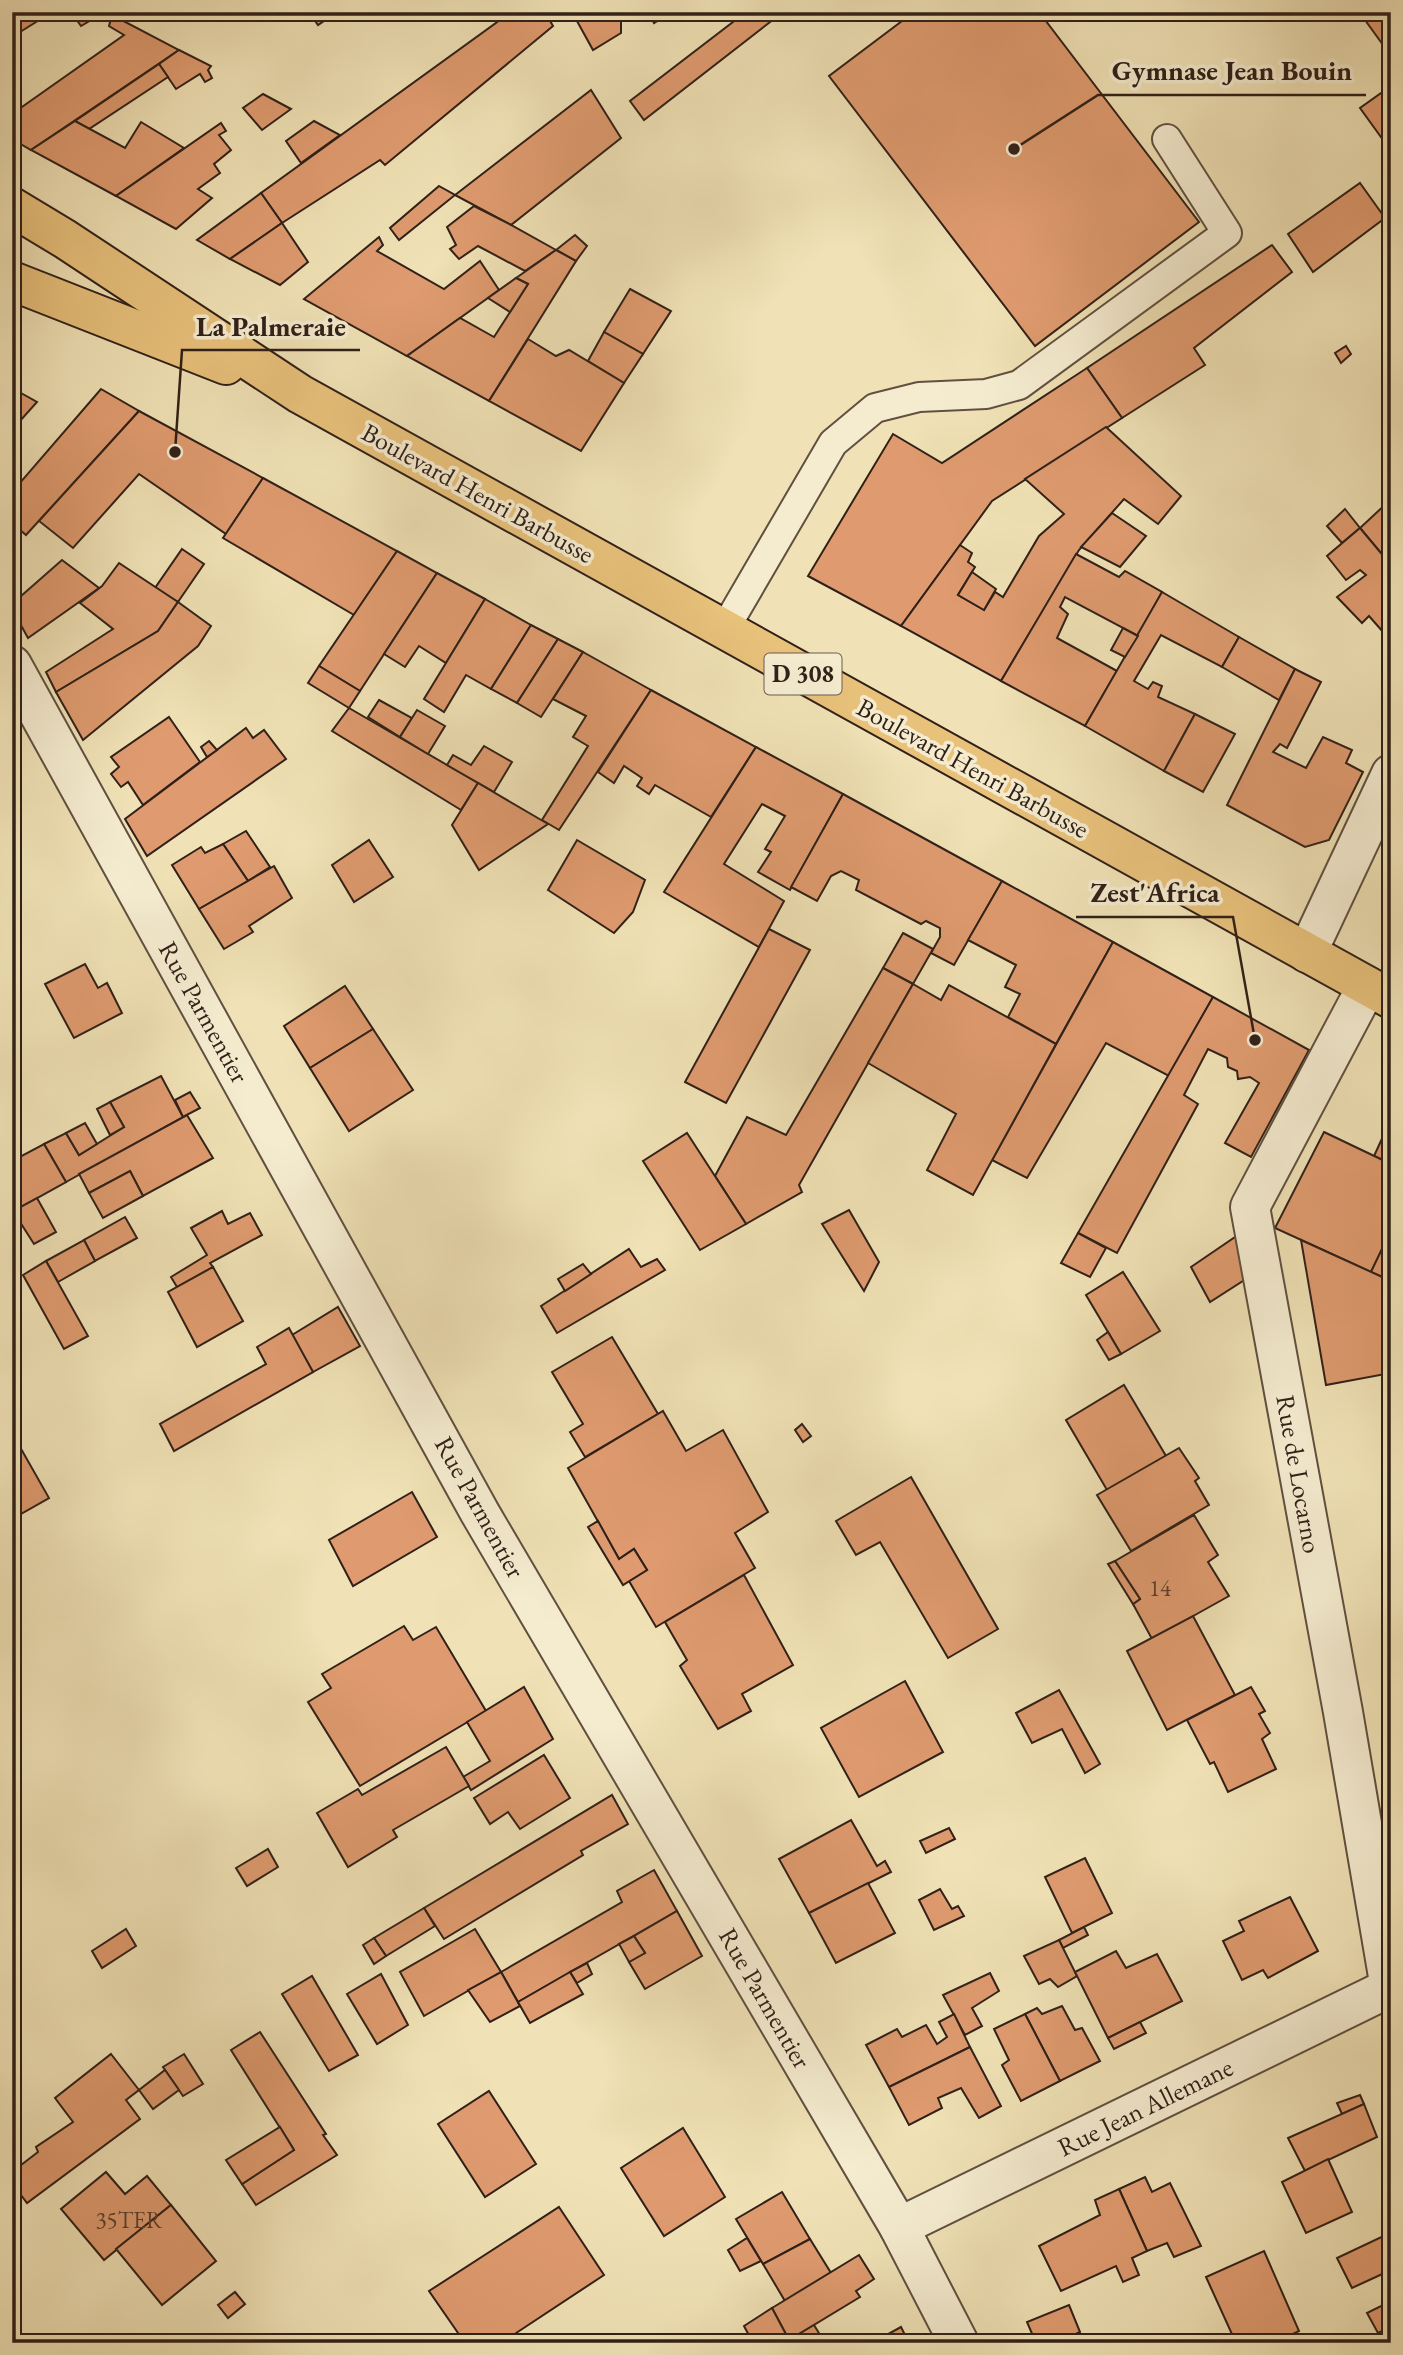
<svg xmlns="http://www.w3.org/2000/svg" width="1403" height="2355" font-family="'EB Garamond',serif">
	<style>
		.building { fill: #df9b6f; stroke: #302018; stroke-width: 2 }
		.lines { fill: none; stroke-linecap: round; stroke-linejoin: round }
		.service-casing { stroke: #605040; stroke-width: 32 }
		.minor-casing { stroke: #605040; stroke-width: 42 }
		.primary-casing { stroke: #302018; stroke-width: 42 }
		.service { stroke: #f5ecd0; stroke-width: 28 }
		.minor { stroke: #f5ecd0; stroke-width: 38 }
		.primary { stroke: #e8c17b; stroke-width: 38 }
		.labels { text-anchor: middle; stroke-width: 7; stroke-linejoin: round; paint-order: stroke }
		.number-label { font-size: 23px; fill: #5c3f2e }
		.shield { fill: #f5ecd0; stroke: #6b5d4f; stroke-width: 2 }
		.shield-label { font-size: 24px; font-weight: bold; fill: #302018 }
		.street-label { font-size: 26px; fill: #302018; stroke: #f5ecd0 }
		.leader { fill: none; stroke: #302018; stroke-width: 2.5 }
		.callout-dot { fill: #302018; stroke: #f5ecd0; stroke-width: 2.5 }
		.callout-label { font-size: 28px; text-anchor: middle; font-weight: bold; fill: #302018; stroke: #f5ecd0; stroke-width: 7; stroke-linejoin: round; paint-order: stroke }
	</style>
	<rect width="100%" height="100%" fill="#f0e2b6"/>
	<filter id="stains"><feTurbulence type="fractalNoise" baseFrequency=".00286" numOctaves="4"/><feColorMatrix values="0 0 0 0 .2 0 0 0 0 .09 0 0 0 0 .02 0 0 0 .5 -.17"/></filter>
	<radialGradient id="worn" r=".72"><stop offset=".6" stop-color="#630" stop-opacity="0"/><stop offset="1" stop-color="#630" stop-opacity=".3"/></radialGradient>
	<!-- building -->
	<g class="building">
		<polygon points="12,12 52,12 12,37"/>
		<polygon points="71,12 105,12 81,26"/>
		<polygon points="309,12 337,12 318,25"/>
		<polygon points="511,12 545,12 553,26 385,165 380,160 282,223 261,193"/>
		<polygon points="572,12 631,12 621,18 621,33 593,50"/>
		<polygon points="648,12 672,12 654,23"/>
		<polygon points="746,12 783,12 644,120 630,101"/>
		<polygon points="914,12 1039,12 1199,222 1035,346 829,76"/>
		<polygon points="1376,12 1391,12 1391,56 1365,20"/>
		<polygon points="112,15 179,50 31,150 12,139 12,114 124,35 109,26"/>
		<polygon points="179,50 211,66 208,70 212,78 205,82 200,74 176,89 159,64"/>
		<polygon points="159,64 168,77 89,129 75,121"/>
		<polygon points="1391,86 1391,151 1360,108"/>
		<polygon points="591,90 621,138 511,225 455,195"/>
		<polygon points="263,94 291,109 262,130 243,108"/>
		<polygon points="75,121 125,148 141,122 184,148 116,196 31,150"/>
		<polygon points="314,121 340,135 301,163 286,141"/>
		<polygon points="221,123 226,131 219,135 231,150 214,164 220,173 198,189 212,198 176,229 116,196"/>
		<polygon points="1360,183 1385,218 1313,272 1288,234"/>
		<polygon points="439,186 455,195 399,240 390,228"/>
		<polygon points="261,193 282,223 230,259 197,240"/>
		<polygon points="474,206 511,225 556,250 525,271 478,246 459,259 450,249 456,245 447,227"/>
		<polygon points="282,223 308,262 280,285 230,259"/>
		<polygon points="575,235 587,246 576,261 556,250"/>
		<polygon points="379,237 383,245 377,251 444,289 480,261 499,290 407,356 304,299"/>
		<polygon points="1272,245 1292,272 1194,348 1205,365 1122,418 1087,368"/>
		<polygon points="556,250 576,261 489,401 407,356 460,318 494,337 528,284 516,278"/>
		<polygon points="516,278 528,284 510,312 488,298"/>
		<polygon points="630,289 671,311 643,354 604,332"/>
		<polygon points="604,332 643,354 624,383 588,361"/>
		<polygon points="528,339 556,356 569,350 624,383 581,451 489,401"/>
		<polygon points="1346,346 1351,354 1341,363 1335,353"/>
		<polygon points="1087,368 1122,418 992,501 901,626 808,576 893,434 942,463"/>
		<polygon points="12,388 37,402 12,430"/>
		<polygon points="101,389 139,411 26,535 12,523 12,492"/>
		<polygon points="139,411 263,478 226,534 139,474 73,548 39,521"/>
		<polygon points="1106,427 1181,496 1158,524 1124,499 1079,550 1001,681 901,626 960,545 972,553 968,562 975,567 958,595 984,610 995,592 1003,597 1039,536 1064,514 1025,479"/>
		<polygon points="263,478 397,551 354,615 223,538"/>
		<polygon points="1388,502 1391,505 1391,565 1360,528"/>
		<polygon points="1345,509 1360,528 1342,543 1327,526"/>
		<polygon points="1112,513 1146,536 1120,567 1081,547"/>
		<polygon points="1360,528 1391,565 1391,641 1369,616 1362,623 1337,597 1366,575 1360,570 1346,580 1327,556"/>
		<polygon points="182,549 204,564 178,602 155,588"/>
		<polygon points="397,551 437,573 360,691 319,666"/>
		<polygon points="1076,554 1119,577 1125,571 1162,592 1138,636 1065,597 1060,607 1068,614 1057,638 1117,671 1085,726 1001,681"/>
		<polygon points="62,560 99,588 28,638 12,609 12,604"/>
		<polygon points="119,563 178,602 158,631 56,692 46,672 113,629 80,603 102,586"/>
		<polygon points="972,572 996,589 984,610 958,595"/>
		<polygon points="437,573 485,599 446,663 419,646 405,667 384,654"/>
		<polygon points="1162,592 1239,637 1222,667 1161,635 1134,681 1148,689 1153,682 1162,686 1158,697 1195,714 1164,771 1085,726"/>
		<polygon points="485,599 531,625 491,689 466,675 444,712 424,699"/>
		<polygon points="178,602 211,626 198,646 83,740 56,692 158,631"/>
		<polygon points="531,625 558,639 517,703 491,689"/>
		<polygon points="1123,628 1138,636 1125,657 1111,650"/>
		<polygon points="1239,637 1295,669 1279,700 1222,667"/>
		<polygon points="558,639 583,652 541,717 517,703"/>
		<polygon points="583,652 651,690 559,830 542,820 588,746 573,737 586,716 553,699"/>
		<polygon points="319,666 360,691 349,708 308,683"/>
		<polygon points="1295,669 1321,682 1287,748 1280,744 1273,752 1306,768 1323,737 1352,750 1346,763 1363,772 1329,840 1305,847 1227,805"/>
		<polygon points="651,690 756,747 711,817 655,785 649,794 637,786 642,778 624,766 614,783 598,772"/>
		<polygon points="379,700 412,718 400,737 368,717"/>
		<polygon points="349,708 478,783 461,810 332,731"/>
		<polygon points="417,710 445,726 428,754 400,737"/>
		<polygon points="1195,714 1235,734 1203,792 1164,771"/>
		<polygon points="169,717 200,762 143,805 128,782 121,787 111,774 119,767 111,757"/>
		<polygon points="246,728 253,738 264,730 286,759 147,856 125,819"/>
		<polygon points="209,741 217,750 207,757 201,747"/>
		<polygon points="484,746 512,762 494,792 447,765 453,755 471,765"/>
		<polygon points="756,747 843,794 790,890 758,872 771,852 765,849 785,816 762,804 724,864 784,901 759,947 664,892"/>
		<polygon points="478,783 548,824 479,870 452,825"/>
		<polygon points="843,794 1002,881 954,965 931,953 940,937 940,928 926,921 921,924 856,890 859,880 841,871 831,876 817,901 791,887"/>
		<polygon points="246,831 270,867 248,881 223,844"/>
		<polygon points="369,840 393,877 354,902 332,865"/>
		<polygon points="577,840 645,880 633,912 614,933 548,890"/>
		<polygon points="223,844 248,881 199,909 172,865 201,847 205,853"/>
		<polygon points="274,866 292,898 249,926 253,932 224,949 199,909"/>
		<polygon points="1002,881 1113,942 1056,1044 1008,1017 1020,994 1005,987 1016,965 968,940"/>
		<polygon points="769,929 810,950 726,1103 685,1082"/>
		<polygon points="903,933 933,949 913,984 883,968"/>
		<polygon points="1113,942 1213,997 1169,1076 1106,1043 1027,1178 992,1160"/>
		<polygon points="85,964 98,988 107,983 122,1013 74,1038 45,984"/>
		<polygon points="883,968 913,984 799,1185 802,1192 746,1224 715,1176 747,1117 786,1135"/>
		<polygon points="913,984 941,1000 949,985 1056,1044 973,1195 927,1170 956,1114 868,1063"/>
		<polygon points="345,986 373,1029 310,1068 284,1026"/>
		<polygon points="1213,997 1309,1050 1251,1157 1225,1143 1259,1083 1250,1077 1238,1079 1237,1071 1228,1067 1227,1058 1208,1049 1184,1095 1198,1104 1117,1253 1078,1233"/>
		<polygon points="373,1029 413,1090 349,1131 310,1068"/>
		<polygon points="161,1076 183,1117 66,1182 44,1144 66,1133 79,1155 124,1127 110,1102"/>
		<polygon points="190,1092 200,1108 183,1117 175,1100"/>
		<polygon points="110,1102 124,1127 110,1135 97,1109"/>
		<polygon points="187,1115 213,1158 143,1196 130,1171 89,1193 79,1174"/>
		<polygon points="1391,1119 1391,1164 1374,1156"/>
		<polygon points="85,1123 97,1144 79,1155 66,1133"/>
		<polygon points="1324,1132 1391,1164 1391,1231 1371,1272 1275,1228"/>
		<polygon points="687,1133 746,1224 700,1250 643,1161"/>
		<polygon points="44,1144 66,1182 12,1212 12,1161"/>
		<polygon points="130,1171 143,1196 103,1218 89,1193"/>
		<polygon points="37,1198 56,1232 34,1244 13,1211"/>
		<polygon points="849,1210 879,1262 864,1291 822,1224"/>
		<polygon points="222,1211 228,1224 250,1213 262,1235 210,1263 213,1267 177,1287 171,1277 207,1255 191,1228"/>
		<polygon points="125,1217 137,1238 95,1261 84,1240"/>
		<polygon points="1390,1232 1391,1232 1391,1281 1371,1272"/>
		<polygon points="1078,1233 1106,1248 1090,1277 1061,1263"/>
		<polygon points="1241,1233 1249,1277 1210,1302 1191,1267"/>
		<polygon points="84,1240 95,1261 58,1282 46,1261"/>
		<polygon points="1301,1240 1391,1281 1391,1373 1326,1385"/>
		<polygon points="629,1249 641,1267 657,1259 665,1270 557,1333 541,1306"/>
		<polygon points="46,1261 88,1336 64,1349 23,1275"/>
		<polygon points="583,1264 591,1274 565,1291 558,1279"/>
		<polygon points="213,1267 243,1321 197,1347 168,1292"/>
		<polygon points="1123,1272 1160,1331 1121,1354 1086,1295"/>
		<polygon points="338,1307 360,1346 313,1372 292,1335"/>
		<polygon points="289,1328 313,1372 174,1451 160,1424 266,1364 257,1347"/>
		<polygon points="1108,1332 1121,1354 1109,1360 1097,1340"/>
		<polygon points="612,1337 658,1414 585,1457 570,1432 583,1424 552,1372"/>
		<polygon points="1124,1385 1166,1456 1107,1490 1066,1420"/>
		<polygon points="663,1411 686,1451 723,1430 768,1512 735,1533 755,1568 656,1627 629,1581 647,1570 634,1549 619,1559 568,1468"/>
		<polygon points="802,1424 811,1436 803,1442 795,1430"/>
		<polygon points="20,1447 49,1498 12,1519 12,1451"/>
		<polygon points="1179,1448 1199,1478 1195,1481 1209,1505 1131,1551 1097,1495"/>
		<polygon points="911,1477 998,1629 948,1658 880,1542 856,1555 836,1521"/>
		<polygon points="412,1492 437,1537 353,1586 329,1540"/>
		<polygon points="1194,1515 1218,1555 1208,1562 1229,1596 1152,1639 1133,1604 1140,1599 1115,1561"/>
		<polygon points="598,1521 619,1559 634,1549 647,1570 623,1585 588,1527"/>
		<polygon points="1115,1561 1140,1599 1133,1604 1108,1564"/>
		<polygon points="744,1575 793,1665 742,1694 751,1711 718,1729 680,1666 687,1660 665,1622"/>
		<polygon points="1193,1616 1235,1695 1167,1730 1127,1651"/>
		<polygon points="404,1626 413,1640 436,1627 486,1711 360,1786 308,1702 331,1688 322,1674"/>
		<polygon points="905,1681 943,1752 859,1797 821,1728"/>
		<polygon points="524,1687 553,1739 471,1790 463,1777 490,1761 467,1722"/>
		<polygon points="1251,1687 1265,1711 1259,1714 1270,1733 1262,1739 1276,1769 1228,1792 1214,1762 1210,1764 1187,1720"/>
		<polygon points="1059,1690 1100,1764 1085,1773 1062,1729 1032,1743 1016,1713"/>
		<polygon points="446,1747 469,1786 393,1830 397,1837 348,1867 317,1813 358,1789 362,1795"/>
		<polygon points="544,1755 570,1798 520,1829 508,1812 490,1824 474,1798"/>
		<polygon points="612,1795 628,1824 581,1851 583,1855 444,1939 424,1908"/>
		<polygon points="851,1820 877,1866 885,1861 891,1872 809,1913 779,1859"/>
		<polygon points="949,1828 955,1839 926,1853 920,1841"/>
		<polygon points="268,1849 278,1867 247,1886 236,1868"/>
		<polygon points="1085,1858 1112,1913 1072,1933 1045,1877"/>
		<polygon points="654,1870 677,1911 518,2002 501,1972 622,1902 617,1891"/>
		<polygon points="868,1883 895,1933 836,1963 809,1913"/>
		<polygon points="940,1889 952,1909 958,1906 964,1916 934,1930 919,1900"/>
		<polygon points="1290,1897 1318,1951 1268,1978 1263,1970 1242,1980 1223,1941 1244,1931 1239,1921"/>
		<polygon points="424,1908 435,1926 386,1956 374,1938"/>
		<polygon points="677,1911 702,1956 645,1989 629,1962 645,1953 634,1936"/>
		<polygon points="1084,1927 1088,1935 1063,1948 1059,1940"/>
		<polygon points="126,1929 136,1946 102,1968 92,1951"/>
		<polygon points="475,1929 501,1972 424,2016 400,1972"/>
		<polygon points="634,1936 645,1953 629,1962 619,1944"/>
		<polygon points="374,1938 386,1956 374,1964 363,1945"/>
		<polygon points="1059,1940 1077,1976 1058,1987 1050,1979 1039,1984 1024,1956"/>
		<polygon points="1116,1951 1126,1968 1157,1954 1182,2001 1108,2038 1075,1972"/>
		<polygon points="587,1963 592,1974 577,1983 570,1972"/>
		<polygon points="501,1972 520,2006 490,2022 468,1990"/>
		<polygon points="570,1972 583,1994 530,2023 518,2002"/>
		<polygon points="990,1973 999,1991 972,2008 982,2026 965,2035 943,1995"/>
		<polygon points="381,1974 408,2025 377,2044 347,1994"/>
		<polygon points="312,1976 358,2055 329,2071 282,1994"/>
		<polygon points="1062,2006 1075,2030 1082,2028 1100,2061 1060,2081 1025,2014 1037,2008 1042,2014"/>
		<polygon points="954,2014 970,2047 889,2087 866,2045 897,2029 902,2037 926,2025 937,2044 947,2037 939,2022"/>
		<polygon points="1025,2014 1060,2081 1021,2101 1002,2065 1009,2060 994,2029"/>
		<polygon points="1140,2022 1146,2033 1114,2049 1108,2038"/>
		<polygon points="260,2032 326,2134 323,2135 337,2155 256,2205 242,2184 294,2150 231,2050"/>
		<polygon points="970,2047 1001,2106 979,2118 961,2088 938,2098 942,2108 909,2125 889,2087"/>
		<polygon points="111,2054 139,2090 126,2100 140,2119 27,2203 12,2183 12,2172 38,2152 36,2147 73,2122 55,2098"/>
		<polygon points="184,2054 203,2084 183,2096 163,2067"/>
		<polygon points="165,2070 179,2090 153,2109 139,2090"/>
		<polygon points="489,2091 536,2164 485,2197 438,2124"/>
		<polygon points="1360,2095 1364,2104 1342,2114 1337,2103"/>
		<polygon points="1364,2104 1377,2137 1305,2171 1288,2138"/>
		<polygon points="280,2127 294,2150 242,2184 226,2160"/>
		<polygon points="683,2128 725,2197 664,2236 621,2168"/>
		<polygon points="1328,2159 1352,2212 1306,2233 1282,2182"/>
		<polygon points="106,2172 125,2194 147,2176 171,2205 104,2260 61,2209"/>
		<polygon points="1145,2177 1152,2192 1170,2183 1201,2246 1174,2257 1167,2243 1147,2251 1119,2189"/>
		<polygon points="1119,2189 1147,2251 1132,2258 1139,2275 1123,2282 1116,2266 1061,2291 1039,2246 1100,2215 1095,2200"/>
		<polygon points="782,2192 810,2239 763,2264 736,2219"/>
		<polygon points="171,2205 216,2261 162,2305 116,2249"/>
		<polygon points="559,2207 604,2275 501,2343 465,2343 429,2291"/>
		<polygon points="1391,2221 1391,2270 1352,2288 1337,2258 1388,2234 1384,2225"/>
		<polygon points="747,2238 761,2261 740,2271 728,2250"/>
		<polygon points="810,2239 831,2273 785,2301 763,2264"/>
		<polygon points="1264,2251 1299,2331 1275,2343 1236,2343 1206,2277"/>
		<polygon points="859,2255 874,2279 856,2291 860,2297 789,2340 772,2308"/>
		<polygon points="235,2292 245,2304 228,2318 218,2305"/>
		<polygon points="1387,2303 1391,2312 1391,2327 1378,2333 1367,2313"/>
		<polygon points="1069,2305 1080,2332 1056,2343 1036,2343 1027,2322"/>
		<polygon points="772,2308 789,2340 784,2343 753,2343 744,2326"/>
		<polygon points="814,2325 825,2343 784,2343"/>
		<polygon points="901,2327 909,2343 872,2343"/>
	</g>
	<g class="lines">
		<!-- service casing -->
		<g class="service-casing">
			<polyline id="service" points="724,630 833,443 875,408 919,397 986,394 1019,385 1227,233 1167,139"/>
		</g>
		<!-- minor casing -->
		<g class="minor-casing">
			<g id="minor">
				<polyline points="12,665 480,1513 899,2227 959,2343"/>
				<polyline points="1307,953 1391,774"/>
				<polyline points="1367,986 1250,1207 1343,1712 1390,1988"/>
				<polyline points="899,2227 1391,1987"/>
			</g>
		</g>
		<!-- primary casing -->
		<g class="primary-casing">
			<g id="primary">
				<polyline points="12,207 65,239 300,394 1391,999"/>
				<polyline points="12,281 226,365"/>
			</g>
		</g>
		<!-- service -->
		<use href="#service" class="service"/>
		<!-- minor -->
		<use href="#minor" class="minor"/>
		<!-- primary -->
		<use href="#primary" class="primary"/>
	</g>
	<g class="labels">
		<!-- number labels -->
		<g class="number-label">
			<text x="1160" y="1596">14</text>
			<text x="129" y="2228">35TER</text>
		</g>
		<!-- shield labels -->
		<rect class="shield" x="764.5" y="653.5" width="77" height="41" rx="5"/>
		<g class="shield-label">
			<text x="803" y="682">D 308</text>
		</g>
		<!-- street labels -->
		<g class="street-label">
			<text transform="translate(478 493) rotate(29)" y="9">Boulevard Henri Barbusse</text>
			<text transform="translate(973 768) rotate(29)" y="9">Boulevard Henri Barbusse</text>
			<text transform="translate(204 1012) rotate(61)" y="9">Rue Parmentier</text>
			<text transform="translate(1299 1474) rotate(80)" y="9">Rue de Locarno</text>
			<text transform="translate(480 1507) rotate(61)" y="9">Rue Parmentier</text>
			<text transform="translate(765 1998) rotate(60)" y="9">Rue Parmentier</text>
			<text transform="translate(1145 2107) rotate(-26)" y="9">Rue Jean Allemane</text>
		</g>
	</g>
	<!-- callouts -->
	<path class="leader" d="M1014 149L1098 95H1366M175 452L182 350H360M1255 1040L1233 917H1076"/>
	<g class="callout-dot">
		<circle cx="1014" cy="149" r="7"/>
		<circle cx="175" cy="452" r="7"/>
		<circle cx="1255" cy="1040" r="7"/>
	</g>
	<g class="callout-label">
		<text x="1232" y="80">Gymnase Jean Bouin</text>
		<text x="271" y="336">La Palmeraie</text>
		<text x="1155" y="902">Zest'Africa</text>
	</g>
	<!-- margin -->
	<rect width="1403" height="2355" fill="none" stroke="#f0e2b6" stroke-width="42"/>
	<rect x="14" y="14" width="1375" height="2327" fill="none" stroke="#302018" stroke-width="3.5"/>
	<rect x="21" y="21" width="1361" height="2313" fill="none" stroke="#302018" stroke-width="2"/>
	<rect width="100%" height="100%" filter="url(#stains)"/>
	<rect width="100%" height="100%" fill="url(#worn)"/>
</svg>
